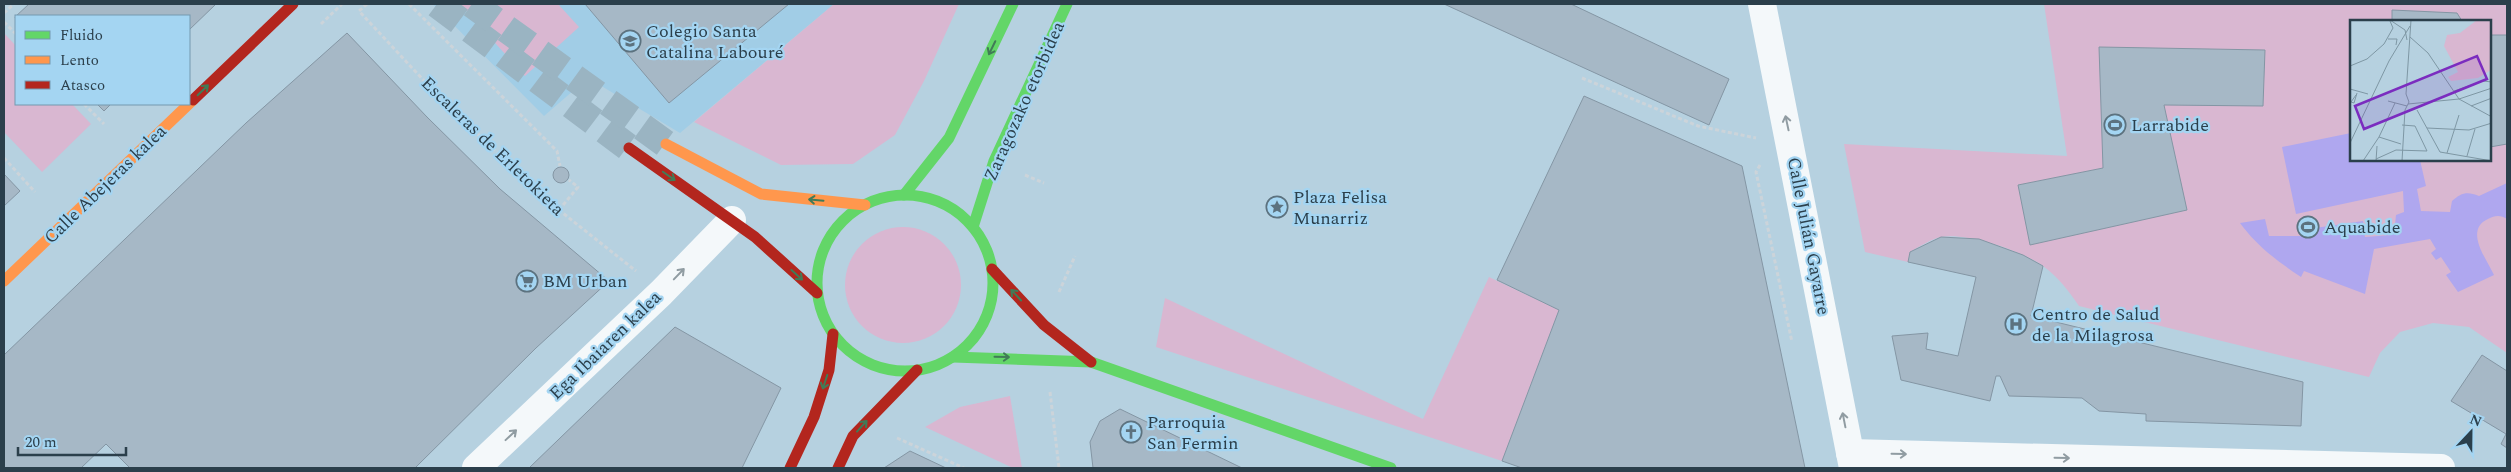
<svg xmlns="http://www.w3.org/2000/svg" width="2511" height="472" font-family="Spectral,serif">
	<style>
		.built { fill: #a1cde6 }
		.green { fill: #d9b7d1; fill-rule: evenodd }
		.water { fill: #afa7ef }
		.building { fill: #a6b8c6; stroke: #8496a4 }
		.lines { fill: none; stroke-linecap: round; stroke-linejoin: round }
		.secondary-tunnel { stroke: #9ab4c2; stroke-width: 28; stroke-dasharray: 28 14; stroke-linecap: butt }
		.path { stroke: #ccd4da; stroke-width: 3; stroke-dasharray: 4 2.5; stroke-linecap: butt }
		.street { stroke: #f4f8fa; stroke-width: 28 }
		.fast { stroke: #63d668; stroke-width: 11 }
		.slow { stroke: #ff974d; stroke-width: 11 }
		.jam { stroke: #b3261e; stroke-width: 11 }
		.oneway { stroke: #417b57 }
		.oneway2 { stroke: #909ca2 }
		.labels { text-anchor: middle; stroke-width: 4.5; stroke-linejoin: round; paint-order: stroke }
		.poi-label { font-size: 18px; fill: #2b3f4b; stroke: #a4d5f2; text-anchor: start }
		.street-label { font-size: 18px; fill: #2b3f4b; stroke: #a4d5f2 }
		.inset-road { fill: none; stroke: #7e97a4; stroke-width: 1 }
		.view { fill: #7b2cbf; fill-opacity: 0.15; stroke: #7b2cbf; stroke-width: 2.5 }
		.inset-edge { fill: none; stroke: #2b3f4b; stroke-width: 2.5 }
	</style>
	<rect width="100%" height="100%" fill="#b6d1e0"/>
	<!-- built -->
	<polygon class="built" points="433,4 834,4 680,133 588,78 544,116"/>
	<!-- green -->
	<g class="green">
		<polygon points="460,4 558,4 579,27 525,76"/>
		<polygon points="834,4 959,4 924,81 895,135 853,164 781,165 694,122"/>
		<path d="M2044 4H2507V353L2469 327 2433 323 2400 332 2380 353 2369 377 2079 306C2069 291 2058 277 2043 266 2022 251 1967 232 1941 237 1931 239 1919 247 1910 252L1908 262 1865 252 1844 144 2067 156ZM2351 21H2490V160H2351Z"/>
		<polygon points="4,33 16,46 16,104 72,104 91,124 42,172 4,132"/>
		<circle cx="903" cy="285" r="58"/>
		<polygon points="1489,277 1559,310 1502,461 1156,347 1165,298 1423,419"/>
		<polygon points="1010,396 1022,468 1013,468 925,427 960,407"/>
	</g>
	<!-- water -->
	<path class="water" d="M2351 133V160H2420L2426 186 2417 189 2421 211 2450 212 2452 201C2461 193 2467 191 2479 196L2507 183V219C2501 215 2495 215 2488 219 2464 230 2486 258 2494 275L2458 292 2446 275 2451 272 2441 257 2436 260 2431 253 2436 249 2430 239 2374 249 2365 294 2304 271 2301 277C2277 261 2257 246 2240 223L2265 219 2269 236H2314L2315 228 2363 221 2365 237 2391 235 2395 225 2396 215 2404 212 2403 191 2296 214 2282 147Z"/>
	<!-- building -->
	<g class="building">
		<polygon points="29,4 216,4 189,30 189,16 16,16 16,19 15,17"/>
		<polygon points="585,4 789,4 669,103"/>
		<polygon points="1444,4 1571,4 1729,79 1709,125"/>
		<polygon points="2392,10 2457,13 2462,21 2392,21"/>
		<polygon points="347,33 427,117 500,189 609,281 536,348 415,468 130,468 106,444 81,468 4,468 4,355 246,123"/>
		<polygon points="2490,35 2507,35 2507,144 2490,147"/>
		<polygon points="2099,47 2265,50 2263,106 2164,105 2187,210 2030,245 2018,185 2103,168"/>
		<polygon points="1584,96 1742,166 1805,468 1522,468 1502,461 1559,310 1497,280"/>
		<polygon points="97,104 111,104 104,111"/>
		<circle cx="561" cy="175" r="8"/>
		<polygon points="4,174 20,191 4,206"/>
		<polygon points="1941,237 1979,239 2023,255 2043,266 2031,316 2303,382 2301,426 2146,421 2146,414 2099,411 2082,398 2009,396 2000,376 1996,376 1990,401 1901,380 1892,336 1928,333 1926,349 1958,356 1976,277 1908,262 1910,252"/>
		<polygon points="675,327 781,388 742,468 529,468"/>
		<polygon points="2482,355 2507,371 2507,448 2501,444 2506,434 2451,401"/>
		<polygon points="1120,409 1242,468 1093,468 1090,442 1100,421"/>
		<polygon points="910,451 946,468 884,468"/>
	</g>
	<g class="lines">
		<!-- secondary-tunnel -->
		<g class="secondary-tunnel">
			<polyline points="437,4 629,148"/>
			<polyline points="472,4 666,144"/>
		</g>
		<!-- path -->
		<g class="path">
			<polyline points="367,4 359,11 443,101 519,173 559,210 636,271"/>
			<polyline points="409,4 557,151 560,166"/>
			<polyline points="4,13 14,4"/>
			<polyline points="4,22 16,34"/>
			<polyline points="321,24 342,4"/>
			<polyline points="1582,78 1698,126 1756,138"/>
			<polyline points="84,104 104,124"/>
			<polyline points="4,158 35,192"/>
			<polyline points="1760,165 1756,172 1792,342"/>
			<polyline points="1025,175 1044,183"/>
			<polyline points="559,210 578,187 569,180"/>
			<polyline points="1059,292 1075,256"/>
			<polyline points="1050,392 1059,468"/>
			<polyline points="897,438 964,468"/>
		</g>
		<!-- street -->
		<g class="street">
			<polyline points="1762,4 1853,468"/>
			<polyline points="1850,453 2441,468"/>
			<polyline points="476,468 661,293 732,220"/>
		</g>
		<!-- fast -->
		<g class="fast">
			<polyline points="904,195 949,138 1013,4"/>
			<circle cx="905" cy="283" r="88"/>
			<polyline points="973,227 994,161 1067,4"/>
			<polyline points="953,357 1091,362 1391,468"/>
		</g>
		<!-- slow -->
		<g class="slow">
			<polyline points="666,144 761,194 865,205"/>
			<polyline points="4,281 193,100"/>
		</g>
		<!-- jam -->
		<g class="jam">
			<polyline points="193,100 293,4"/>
			<polyline points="629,148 755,237 817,293"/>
			<polyline points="992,269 1044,325 1091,362"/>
			<polyline points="790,468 814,417 829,370 833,334"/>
			<polyline points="838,468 853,436 917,370"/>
		</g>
	</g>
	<!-- one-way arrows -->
	<defs><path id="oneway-shaft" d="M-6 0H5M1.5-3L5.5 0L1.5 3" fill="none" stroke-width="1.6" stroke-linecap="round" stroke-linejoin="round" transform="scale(1.25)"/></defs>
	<g class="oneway">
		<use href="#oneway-shaft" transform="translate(992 48) rotate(116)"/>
		<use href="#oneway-shaft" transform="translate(203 90) rotate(-44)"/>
		<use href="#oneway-shaft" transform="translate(669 176) rotate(35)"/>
		<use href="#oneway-shaft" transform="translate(816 200) rotate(-175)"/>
		<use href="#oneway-shaft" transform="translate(797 275) rotate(42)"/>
		<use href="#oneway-shaft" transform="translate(1016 295) rotate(-133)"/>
		<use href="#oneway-shaft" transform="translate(1002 357) rotate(1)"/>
		<use href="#oneway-shaft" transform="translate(825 382) rotate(108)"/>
		<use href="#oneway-shaft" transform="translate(862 426) rotate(-48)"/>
	</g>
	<g class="oneway2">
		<use href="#oneway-shaft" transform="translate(1787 123) rotate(-102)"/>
		<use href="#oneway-shaft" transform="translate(679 274) rotate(-46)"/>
		<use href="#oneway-shaft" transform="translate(1844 420) rotate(-101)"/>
		<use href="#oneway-shaft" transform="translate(511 435) rotate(-43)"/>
		<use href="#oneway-shaft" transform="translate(1899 454) rotate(1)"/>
		<use href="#oneway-shaft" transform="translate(2062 458) rotate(1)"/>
	</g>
	<!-- icons -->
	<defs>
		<g id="school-ring" transform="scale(1.125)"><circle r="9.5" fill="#a4d5f2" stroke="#5c727f" stroke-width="1.5"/><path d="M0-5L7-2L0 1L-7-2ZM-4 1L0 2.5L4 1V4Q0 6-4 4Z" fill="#5c727f"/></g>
		<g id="stadium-ring" transform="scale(1.125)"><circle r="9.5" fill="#a4d5f2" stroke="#5c727f" stroke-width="1.5"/><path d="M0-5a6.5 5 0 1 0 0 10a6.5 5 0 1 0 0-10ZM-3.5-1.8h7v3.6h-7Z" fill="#5c727f"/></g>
		<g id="sight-ring" transform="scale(1.125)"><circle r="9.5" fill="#a4d5f2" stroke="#5c727f" stroke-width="1.5"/><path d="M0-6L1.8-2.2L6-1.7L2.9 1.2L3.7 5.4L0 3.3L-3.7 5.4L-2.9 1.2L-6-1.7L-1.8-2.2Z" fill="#5c727f"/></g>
		<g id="supermarket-ring" transform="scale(1.125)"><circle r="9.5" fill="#a4d5f2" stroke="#5c727f" stroke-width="1.5"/><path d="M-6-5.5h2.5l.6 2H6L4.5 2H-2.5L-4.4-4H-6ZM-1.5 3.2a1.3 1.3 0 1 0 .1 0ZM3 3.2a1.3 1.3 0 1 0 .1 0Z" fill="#5c727f"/></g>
		<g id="hospital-ring" transform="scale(1.125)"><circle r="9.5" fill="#a4d5f2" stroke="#5c727f" stroke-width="1.5"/><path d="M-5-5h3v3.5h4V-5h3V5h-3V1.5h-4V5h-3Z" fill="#5c727f"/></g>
		<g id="church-ring" transform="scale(1.125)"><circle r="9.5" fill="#a4d5f2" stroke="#5c727f" stroke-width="1.5"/><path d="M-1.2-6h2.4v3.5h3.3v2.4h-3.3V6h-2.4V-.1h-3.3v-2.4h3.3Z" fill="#5c727f"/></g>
	</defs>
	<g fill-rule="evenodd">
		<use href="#school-ring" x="630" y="41"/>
		<use href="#stadium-ring" x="2115" y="125"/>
		<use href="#sight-ring" x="1277" y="207"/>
		<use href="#stadium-ring" x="2308" y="227"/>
		<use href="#supermarket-ring" x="527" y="281"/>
		<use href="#hospital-ring" x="2016" y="324"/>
		<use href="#church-ring" x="1131" y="432"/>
	</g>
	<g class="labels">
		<!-- poi labels -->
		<g class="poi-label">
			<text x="646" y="37">Colegio Santa<tspan x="646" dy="21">Catalina Labouré</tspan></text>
			<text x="2131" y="131">Larrabide</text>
			<text x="1293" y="203">Plaza Felisa<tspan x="1293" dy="21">Munarriz</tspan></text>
			<text x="2324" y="233">Aquabide</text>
			<text x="543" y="287">BM Urban</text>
			<text x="2032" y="320">Centro de Salud<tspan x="2032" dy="21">de la Milagrosa</tspan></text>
			<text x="1147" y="428">Parroquia<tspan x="1147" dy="21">San Fermin</tspan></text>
		</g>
		<!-- street labels -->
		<g class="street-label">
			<text transform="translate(1024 101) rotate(-66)" y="6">Zaragozako etorbidea</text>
			<text transform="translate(493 146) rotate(44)" y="6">Escaleras de Erletokieta</text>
			<text transform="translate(105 184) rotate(-44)" y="6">Calle Abejeras kalea</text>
			<text transform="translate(1809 236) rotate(79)" y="6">Calle Julián Gayarre</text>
			<text transform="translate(605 345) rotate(-44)" y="6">Ega Ibaiaren kalea</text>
		</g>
	</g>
	<!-- overview -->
	<g transform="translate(2350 20)">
		<rect width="141" height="141" fill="#b6d1e0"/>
		<path d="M127 0H141V50L128 58 101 61 98 57 108 52 94 26 97 15 110 13Z" fill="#d9b7d1"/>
		<path class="inset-road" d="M40 0 55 10 57 20M41 0H57M60 17 78 33 109 79 142 97M38 19H47L46 25M0 46 17 39 34 24 43 8 40 1M0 69 18 74M104 71 133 61 142 62M6 75 1 82 4 83 7 73M38 81 57 86M58 84 109 79 142 68M121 86 142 78M67 90 90 132 142 141M77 108 119 110 142 103M29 117 51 124M0 123 39 41 60 6M97 133 109 95M117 136 125 109M26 139 46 130 77 131 65 106 52 105M13 141 29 117 45 83M26 141 27 126M52 141 55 90 59 82 56 74 61 0"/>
		<path class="view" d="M127 36 137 59 14 109 5 86Z"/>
		<rect width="141" height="141" class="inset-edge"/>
	</g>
	<!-- border -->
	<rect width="2511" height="472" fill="none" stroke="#2b3f4b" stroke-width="10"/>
	<!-- legend -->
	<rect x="15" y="15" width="175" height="90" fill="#a4d5f2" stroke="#7499af"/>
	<rect x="25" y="31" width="25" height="8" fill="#63d668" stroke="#7499af"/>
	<text x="60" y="40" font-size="15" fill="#2b3f4b">Fluido</text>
	<rect x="25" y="56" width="25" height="8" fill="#ff974d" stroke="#7499af"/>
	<text x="60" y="65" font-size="15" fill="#2b3f4b">Lento</text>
	<rect x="25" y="81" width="25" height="8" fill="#b3261e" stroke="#7499af"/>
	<text x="60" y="90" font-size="15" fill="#2b3f4b">Atasco</text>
	<!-- north arrow -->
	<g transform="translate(2471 432) rotate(22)" stroke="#a4d5f2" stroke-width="4" paint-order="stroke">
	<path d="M0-4L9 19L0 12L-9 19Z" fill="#2b3f4b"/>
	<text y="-8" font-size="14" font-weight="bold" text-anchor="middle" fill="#2b3f4b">N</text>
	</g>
	<!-- scale -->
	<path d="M18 447v8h108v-8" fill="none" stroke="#2b3f4b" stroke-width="2.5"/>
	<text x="25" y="447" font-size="15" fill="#2b3f4b" stroke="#a4d5f2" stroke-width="4" paint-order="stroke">20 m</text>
</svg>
